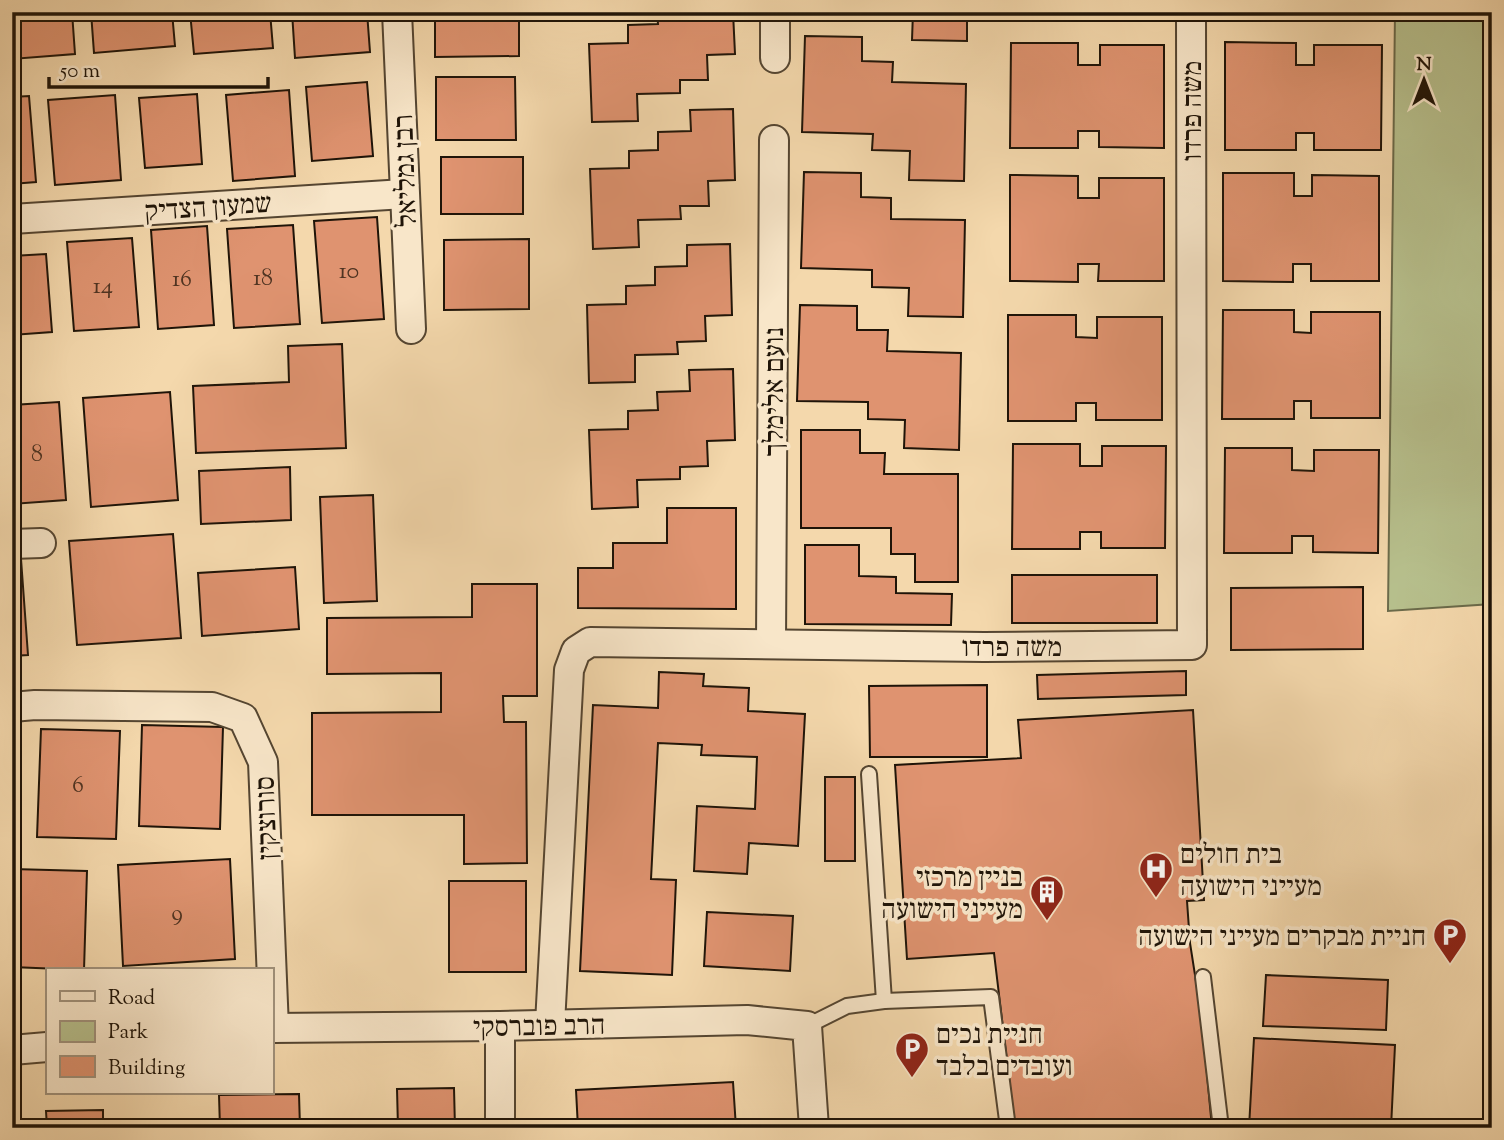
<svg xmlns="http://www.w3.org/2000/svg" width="1504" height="1140" font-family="'Sorts Mill Goudy','Frank Ruhl Libre',serif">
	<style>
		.green { fill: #b7c08d; stroke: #6b6a4a; stroke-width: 2 }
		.building { fill: #df9370; stroke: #1f1408; stroke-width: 2 }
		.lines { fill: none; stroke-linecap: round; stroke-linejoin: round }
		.lane-casing { stroke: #544531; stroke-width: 18 }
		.street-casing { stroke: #544531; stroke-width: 32 }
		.lane { stroke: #f8e6c9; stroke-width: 14 }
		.street { stroke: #f8e6c9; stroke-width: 28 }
		.labels { text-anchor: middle; stroke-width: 7; stroke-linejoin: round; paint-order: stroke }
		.number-label { font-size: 24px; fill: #4f3422 }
		.street-label { font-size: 28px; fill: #1f1408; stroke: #f8e6c9 }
		.poi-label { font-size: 28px; fill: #1f1408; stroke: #f8e6c9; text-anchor: start }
	</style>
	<rect width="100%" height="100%" fill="#f4d8ac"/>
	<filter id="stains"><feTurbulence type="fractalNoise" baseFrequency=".00286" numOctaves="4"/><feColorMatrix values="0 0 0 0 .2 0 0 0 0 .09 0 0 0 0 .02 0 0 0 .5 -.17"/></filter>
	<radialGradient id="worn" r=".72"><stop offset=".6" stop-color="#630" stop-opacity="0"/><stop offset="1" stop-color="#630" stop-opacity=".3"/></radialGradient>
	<!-- green -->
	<polygon class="green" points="1395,12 1492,12 1492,604 1388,611"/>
	<!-- building -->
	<g class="building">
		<polygon points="12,12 72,12 75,54 12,59"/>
		<polygon points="91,12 172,12 175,46 94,53"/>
		<polygon points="190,12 270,12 273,48 194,54"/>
		<polygon points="292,12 367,12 370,52 295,58"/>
		<polygon points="435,12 519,12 519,56 435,57"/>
		<polygon points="657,12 733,12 735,54 707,55 708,80 680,80 680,93 637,94 638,121 592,122 589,44 628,43 628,25 658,24"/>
		<polygon points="913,12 967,12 967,41 912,40"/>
		<polygon points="805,36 862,37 862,61 893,62 892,82 966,84 964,181 909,180 910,151 872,150 873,134 802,132"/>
		<polygon points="1225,42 1296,43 1296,65 1314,65 1314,45 1382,45 1381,150 1314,150 1314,133 1296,133 1296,150 1225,150"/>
		<polygon points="1011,43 1078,43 1078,65 1100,65 1100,45 1164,45 1164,148 1099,147 1099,131 1078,131 1078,148 1010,148"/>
		<polygon points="436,77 515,77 516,140 436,140"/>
		<polygon points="367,82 373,156 312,161 306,87"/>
		<polygon points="289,90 295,176 233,181 226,95"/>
		<polygon points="197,94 202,164 145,168 139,98"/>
		<polygon points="115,95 121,180 55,185 48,100"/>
		<polygon points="29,96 36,182 12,184 12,97"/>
		<polygon points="733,109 735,180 708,181 709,206 680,206 681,219 638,220 639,247 593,249 590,169 629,168 629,151 658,150 658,132 691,131 690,110"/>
		<rect x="441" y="157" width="82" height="57"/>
		<polygon points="804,172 861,173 861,197 891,198 891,219 965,220 963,317 908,316 909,288 872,287 872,270 801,268"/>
		<polygon points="1223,173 1294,173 1294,196 1312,196 1312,175 1379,176 1379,281 1311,281 1311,264 1293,264 1293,282 1223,281"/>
		<polygon points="1010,175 1078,176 1078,198 1099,198 1099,178 1164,178 1164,281 1098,281 1099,264 1078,264 1078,282 1010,281"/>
		<polygon points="377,217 384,319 322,323 314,221"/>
		<polygon points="293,225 300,324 234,328 227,229"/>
		<polygon points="207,226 214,325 158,329 151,230"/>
		<polygon points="132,238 139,327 74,331 67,242"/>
		<polygon points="529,239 529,309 444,310 444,240"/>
		<polygon points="730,244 732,315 705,316 706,341 677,342 678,354 635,355 635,382 589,383 587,305 626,304 626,286 655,285 655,267 687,266 687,245"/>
		<polygon points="46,254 52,332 12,335 12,256"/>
		<polygon points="800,305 857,306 857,330 888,330 887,351 961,353 959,450 904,448 905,420 868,419 868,402 797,401"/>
		<polygon points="1223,310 1294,310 1294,332 1311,333 1311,312 1380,312 1380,418 1311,418 1311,401 1294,401 1294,419 1222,419"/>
		<polygon points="1008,315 1076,315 1076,337 1097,338 1097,317 1162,317 1162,420 1096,420 1096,403 1076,403 1076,421 1008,421"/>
		<polygon points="342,344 346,448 196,453 193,386 289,382 288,346"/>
		<polygon points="733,369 735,440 707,441 708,466 680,467 680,479 637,480 638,507 592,509 589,430 628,429 628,411 658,410 657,392 690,391 689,370"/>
		<polygon points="170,392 178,500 91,507 83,398"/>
		<polygon points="59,402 66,500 12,504 12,405"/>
		<polygon points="801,430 860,430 860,453 885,453 884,474 958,474 958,582 915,582 915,554 891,554 891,528 801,528"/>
		<polygon points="1013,444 1080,444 1080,466 1102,466 1102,446 1166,446 1165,548 1101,548 1101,532 1080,532 1080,549 1012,549"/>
		<polygon points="1225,448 1292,448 1292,470 1314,471 1314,450 1379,450 1378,553 1313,552 1313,536 1292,536 1292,553 1224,553"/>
		<polygon points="290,467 291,520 201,524 199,471"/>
		<polygon points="373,495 377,601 324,603 320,497"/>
		<polygon points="667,508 736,508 736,609 578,608 578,568 613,568 613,543 667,543"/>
		<polygon points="173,534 181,638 77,645 69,541"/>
		<polygon points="805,545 859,545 859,576 896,577 896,593 952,594 951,625 805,624"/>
		<polygon points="21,559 28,655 12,656 12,560"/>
		<polygon points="295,567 299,629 202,636 198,573"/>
		<rect x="1012" y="575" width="145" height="48"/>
		<polygon points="472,584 537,584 537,696 503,696 504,722 526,722 527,863 464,864 464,815 312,815 312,713 441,712 441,673 327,674 327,618 472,617"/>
		<polygon points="1363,587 1363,649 1231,650 1231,588"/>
		<polygon points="1186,671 1186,695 1038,699 1037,675"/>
		<polygon points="659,672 704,674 703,686 749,688 748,711 805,714 798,846 749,843 747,874 694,871 697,806 755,809 757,757 701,755 702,745 658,743 651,879 676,880 672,975 580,971 593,705 658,708"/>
		<polygon points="987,685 987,757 870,757 869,686"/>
		<polygon points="1193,710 1204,900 1187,901 1190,943 1202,1020 1212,1128 1015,1128 994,953 907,959 895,765 1021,758 1018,720"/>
		<polygon points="142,725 223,727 220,829 139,826"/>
		<polygon points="41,729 120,731 116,839 37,837"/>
		<polygon points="12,735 16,735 13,838 12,838"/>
		<rect x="825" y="777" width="30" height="84"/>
		<polygon points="230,859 235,959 123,966 118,865"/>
		<polygon points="12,869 87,871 84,970 12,967"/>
		<rect x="449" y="881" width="77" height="91"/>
		<polygon points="707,912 793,916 790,971 704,966"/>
		<polygon points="1266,975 1388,980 1386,1030 1263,1026"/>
		<polygon points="1254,1038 1395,1045 1391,1128 1249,1128"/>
		<polygon points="733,1082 736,1128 578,1128 576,1090"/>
		<polygon points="454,1088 455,1128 398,1128 397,1089"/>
		<polygon points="299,1094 300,1128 220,1128 219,1095"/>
		<polygon points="103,1110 103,1128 47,1128 46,1111"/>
	</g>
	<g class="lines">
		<!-- lane casing -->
		<g class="lane-casing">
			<g id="lane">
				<polyline points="869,774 884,1001"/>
				<polyline points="1203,977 1221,1128"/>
				<polyline points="807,1026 847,1006 884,1001 991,997 1008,1128"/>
			</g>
		</g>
		<!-- street casing -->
		<g class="street-casing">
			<g id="street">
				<polyline points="397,12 411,329"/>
				<polyline points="775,58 775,12"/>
				<polyline points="12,219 404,194"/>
				<polyline points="12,544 41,543"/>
				<polyline points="771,643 774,140"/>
				<polyline points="12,707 35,705 212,707 243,718 263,762 274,1028"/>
				<polyline points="550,1024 569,670 576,651 590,642 984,647 1192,645 1191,12"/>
				<polyline points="500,1026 500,1128"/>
				<polyline points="271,1028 500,1026 747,1020 807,1026 814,1128"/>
				<polyline points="12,1050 47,1047"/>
			</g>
		</g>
		<!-- lane -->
		<use href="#lane" class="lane"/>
		<!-- street -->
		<use href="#street" class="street"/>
	</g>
	<!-- icons -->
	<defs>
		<g id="hospital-pin" transform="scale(1.75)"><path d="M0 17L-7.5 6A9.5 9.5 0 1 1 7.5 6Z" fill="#8f2418" stroke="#f8e6c9"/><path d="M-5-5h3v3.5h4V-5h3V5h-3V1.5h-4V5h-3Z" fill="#fff"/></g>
		<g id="building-pin" transform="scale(1.75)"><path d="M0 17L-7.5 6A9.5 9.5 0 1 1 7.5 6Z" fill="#8f2418" stroke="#f8e6c9"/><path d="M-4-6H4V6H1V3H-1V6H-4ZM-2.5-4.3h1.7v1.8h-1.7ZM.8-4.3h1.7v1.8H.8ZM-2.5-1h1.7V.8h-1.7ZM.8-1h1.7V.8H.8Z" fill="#fff"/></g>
		<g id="parking-pin" transform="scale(1.75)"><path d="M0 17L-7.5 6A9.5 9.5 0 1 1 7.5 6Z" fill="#8f2418" stroke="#f8e6c9"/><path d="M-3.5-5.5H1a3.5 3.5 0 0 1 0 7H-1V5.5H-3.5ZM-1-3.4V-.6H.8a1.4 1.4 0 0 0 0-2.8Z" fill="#fff"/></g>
	</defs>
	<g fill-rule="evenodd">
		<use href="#hospital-pin" x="1156" y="869"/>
		<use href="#building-pin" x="1047" y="892"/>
		<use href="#parking-pin" x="1450" y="935"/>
		<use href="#parking-pin" x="912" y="1049"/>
	</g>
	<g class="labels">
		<!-- number labels -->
		<g class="number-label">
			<text x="349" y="278">10</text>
			<text x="263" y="285">18</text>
			<text x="182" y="286">16</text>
			<text x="103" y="293">14</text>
			<text x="37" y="461">8</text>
			<text x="78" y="792">6</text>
			<text x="177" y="920">9</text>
		</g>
		<!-- street labels -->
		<g class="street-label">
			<text transform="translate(1191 111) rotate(-90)" y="10">משה פרדו</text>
			<text transform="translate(404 171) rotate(-92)" y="10">רבן גמליאל</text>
			<text transform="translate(208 206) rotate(-4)" y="10">שמעון הצדיק</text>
			<text transform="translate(773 392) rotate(-90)" y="10">נועם אלימלך</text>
			<text x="1012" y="656">משה פרדו</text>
			<text transform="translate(265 818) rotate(-92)" y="10">סורוצקין</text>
			<text transform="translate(539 1025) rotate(-1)" y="10">הרב פוברסקי</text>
		</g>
		<!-- poi labels -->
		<g class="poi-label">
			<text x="1180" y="863">בית חולים<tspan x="1180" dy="32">מעייני הישועה</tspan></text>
			<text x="1023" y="886" text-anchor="end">בניין מרכזי<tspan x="1023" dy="32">מעייני הישועה</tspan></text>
			<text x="1426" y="945" text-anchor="end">חניית מבקרים מעייני הישועה</text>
			<text x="936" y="1043">חניית נכים<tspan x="936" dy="32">ועובדים בלבד</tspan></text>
		</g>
	</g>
	<!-- margin -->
	<rect width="1504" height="1140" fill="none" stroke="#f4d8ac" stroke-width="42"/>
	<rect x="14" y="14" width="1476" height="1112" fill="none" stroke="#1f1408" stroke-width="3.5"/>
	<rect x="21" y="21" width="1462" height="1098" fill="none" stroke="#1f1408" stroke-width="2"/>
	<!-- legend -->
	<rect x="46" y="968" width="228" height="126" fill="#f8e6c9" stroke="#a1927c" stroke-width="2"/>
	<rect x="60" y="991" width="35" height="10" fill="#f8e6c9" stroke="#a1927c" stroke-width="2"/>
	<text x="108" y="1004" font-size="21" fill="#1f1408">Road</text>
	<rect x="60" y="1021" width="35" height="21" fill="#b7c08d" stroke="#a1927c" stroke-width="2"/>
	<text x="108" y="1038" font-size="21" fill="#1f1408">Park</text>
	<rect x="60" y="1056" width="35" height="21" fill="#df9370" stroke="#a1927c" stroke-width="2"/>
	<text x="108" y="1074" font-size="21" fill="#1f1408">Building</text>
	<!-- north arrow -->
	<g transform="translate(1424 80)" stroke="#f8e6c9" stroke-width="5" paint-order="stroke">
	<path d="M0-5L12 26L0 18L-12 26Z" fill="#1f1408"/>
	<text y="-10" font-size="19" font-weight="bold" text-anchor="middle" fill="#1f1408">N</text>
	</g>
	<!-- scale -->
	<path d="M49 77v10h219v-10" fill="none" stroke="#1f1408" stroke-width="3.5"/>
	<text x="60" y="77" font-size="21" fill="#1f1408" stroke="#f8e6c9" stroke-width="5" paint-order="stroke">50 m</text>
	<rect width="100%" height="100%" filter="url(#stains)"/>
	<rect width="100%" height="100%" fill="url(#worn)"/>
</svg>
